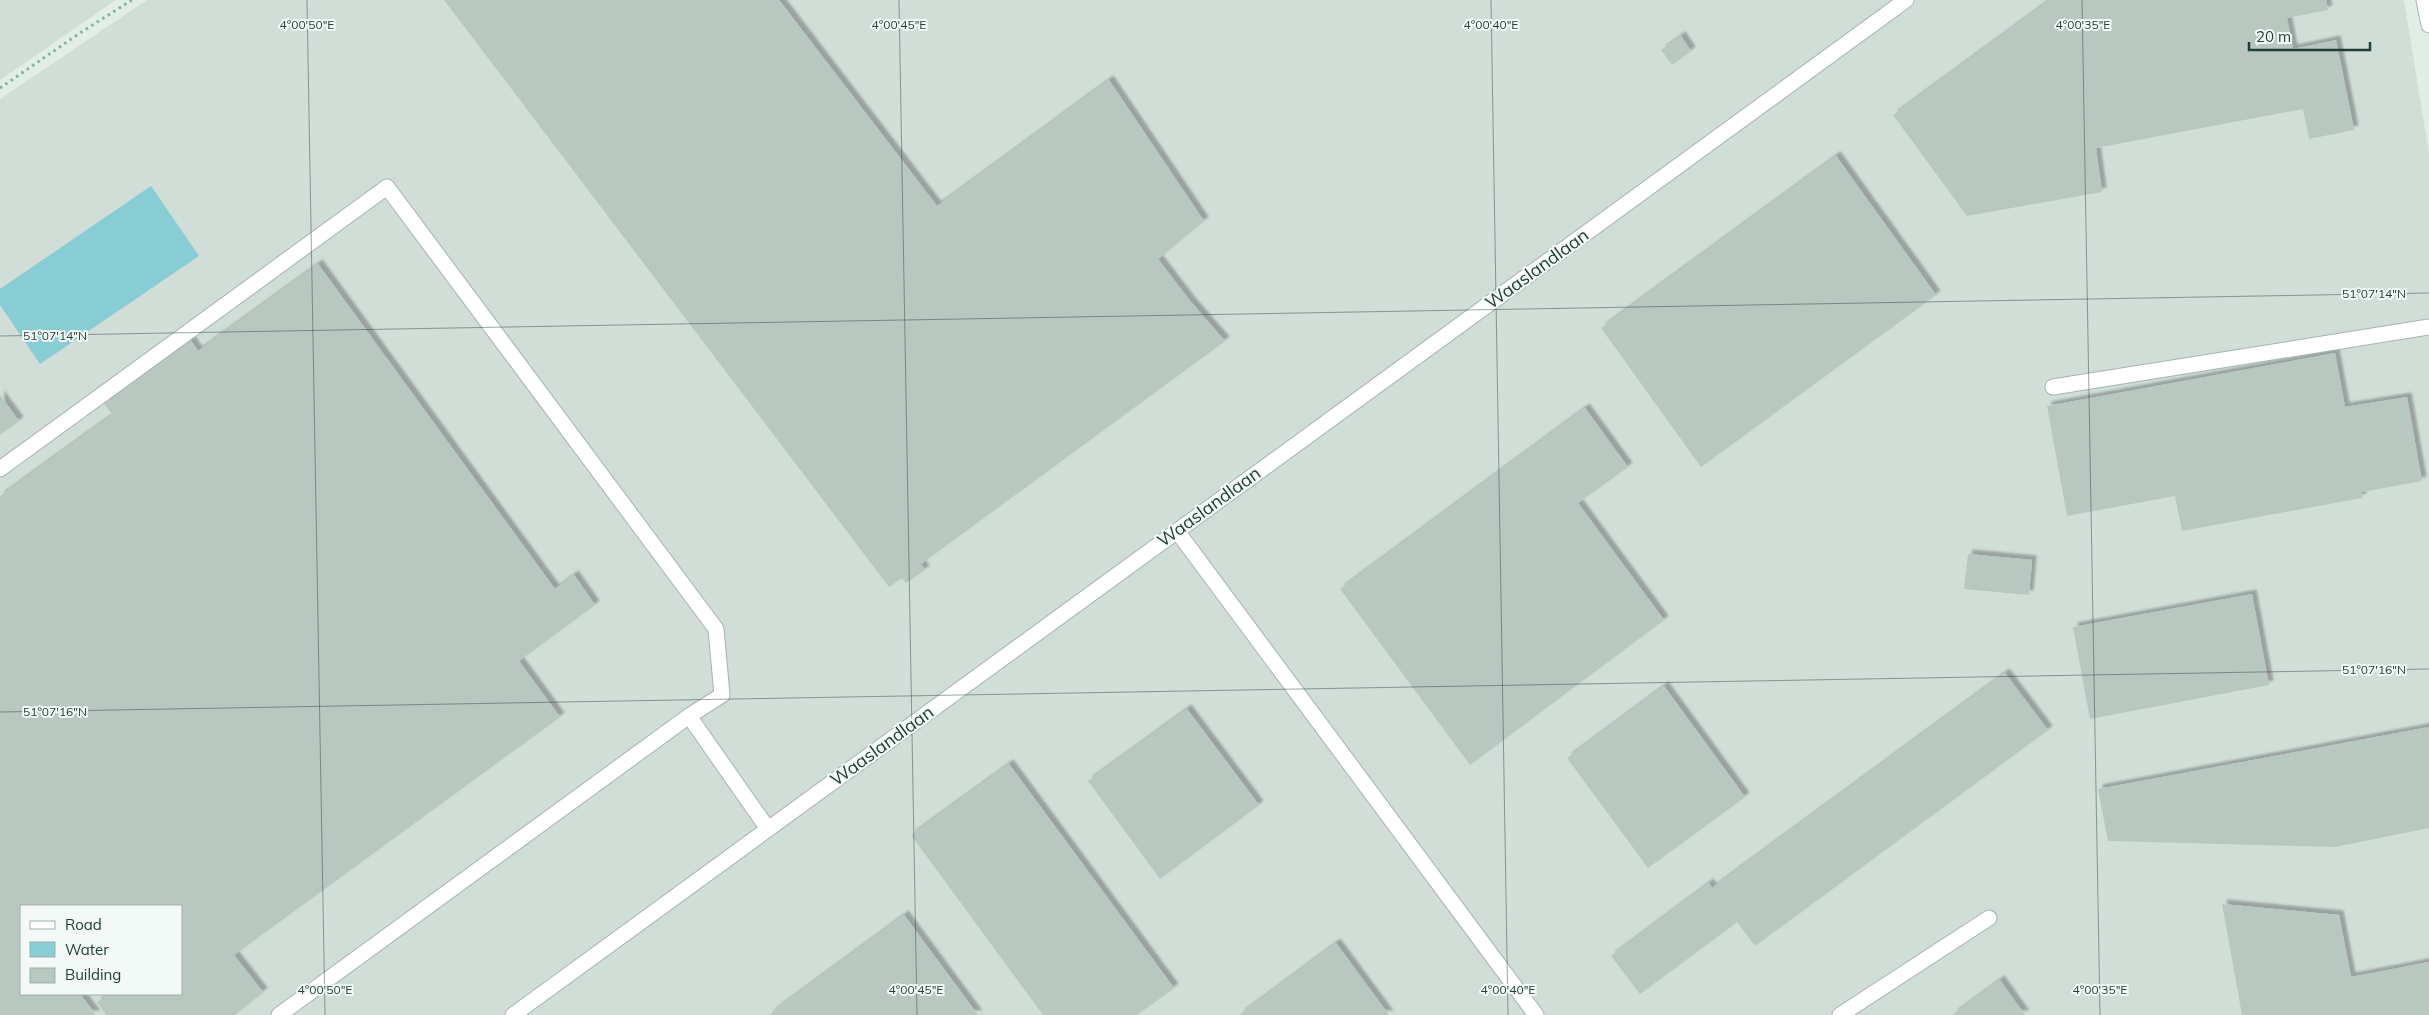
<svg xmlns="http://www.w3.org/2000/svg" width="2429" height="1015" font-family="Mulish,sans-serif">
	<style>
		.built { fill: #d1ddd7; fill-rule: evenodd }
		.water { fill: #88ccd4 }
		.building { fill: #b8c8c1; filter: url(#shadow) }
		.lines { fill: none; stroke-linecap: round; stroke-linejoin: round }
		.service-casing { stroke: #a4b5af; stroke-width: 17 }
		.minor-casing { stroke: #a4b5af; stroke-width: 17 }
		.tertiary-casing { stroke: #a4b5af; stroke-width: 17 }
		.path { stroke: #82b2a0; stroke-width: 3; stroke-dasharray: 2.5 4; stroke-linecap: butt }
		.service { stroke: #fff; stroke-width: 15 }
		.minor { stroke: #fff; stroke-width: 15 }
		.tertiary { stroke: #fff; stroke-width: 15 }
		.ticks { fill: none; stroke: #213f36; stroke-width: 1; stroke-opacity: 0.45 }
		.labels { text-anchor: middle; stroke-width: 4; stroke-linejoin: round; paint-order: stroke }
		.street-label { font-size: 18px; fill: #213f36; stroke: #f3f9f6 }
		.ticks-label { font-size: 12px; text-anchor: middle; fill: #213f36; stroke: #f3f9f6; stroke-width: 4; stroke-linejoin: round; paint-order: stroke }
	</style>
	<defs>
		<filter id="shadow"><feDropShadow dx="4.5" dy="-4.5" stdDeviation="1" flood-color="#0004"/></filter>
	</defs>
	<rect width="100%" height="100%" fill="#e2ede8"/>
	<!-- built -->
	<g class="built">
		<polygon points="0,0 116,0 0,80"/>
		<path d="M147 0H2404L2429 154V1015H0V99ZM21 906H181V994H21Z"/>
	</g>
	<!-- water -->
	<polygon class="water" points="151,186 199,256 40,364 0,305 0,289"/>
	<!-- building -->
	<g class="building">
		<polygon points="444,0 779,0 937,206 1109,80 1204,221 1158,259 1191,302 1225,341 921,564 925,570 906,583 902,578 889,587"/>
		<polygon points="2050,0 2326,0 2328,10 2287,18 2293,49 2336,40 2354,130 2309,139 2303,109 2096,148 2102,192 1967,216 1893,115"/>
		<polygon points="1681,36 1691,51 1672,65 1661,50"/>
		<polygon points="1836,156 1936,295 1701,467 1601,328"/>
		<polygon points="318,264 555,589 574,575 595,605 519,661 560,717 234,955 263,992 235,1015 106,1015 97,1002 109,994 181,994 181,906 21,906 21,994 80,994 96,1015 0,1015 0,496 112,415 100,398 187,335 198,351"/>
		<polygon points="2335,353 2345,407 2407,397 2422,481 2362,492 2362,498 2182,531 2175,496 2067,516 2047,406"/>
		<polygon points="0,395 19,421 0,435"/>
		<polygon points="1585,408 1628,467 1578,503 1664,620 1470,765 1340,589"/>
		<polygon points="1968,554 2032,560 2029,595 1964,589"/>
		<polygon points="2252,594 2269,685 2090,719 2073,627"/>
		<polygon points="2005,673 2048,730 1755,946 1737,922 1640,994 1611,956 1709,883 1712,888"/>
		<polygon points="1664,686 1745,797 1648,868 1567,758"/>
		<polygon points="1187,709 1259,805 1160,879 1088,781"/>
		<polygon points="2429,727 2429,828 2335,847 2108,841 2098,789"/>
		<polygon points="1009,764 1174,988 1137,1015 1043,1015 911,835"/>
		<polygon points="2222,904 2339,915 2351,977 2429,962 2429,1015 2242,1015"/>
		<polygon points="904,915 978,1015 769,1015 779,1007"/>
		<polygon points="1336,943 1389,1015 1239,1015"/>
		<polygon points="2000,980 2025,1015 1952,1015"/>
	</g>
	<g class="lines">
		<!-- service casing -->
		<g class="service-casing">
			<g id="service">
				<polyline points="2053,387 2429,327"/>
				<polyline points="0,469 387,187 716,629 722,695 689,716 768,829"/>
				<polyline points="1177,531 1536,1015"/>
				<polyline points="279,1015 689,716"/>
				<polyline points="1840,1015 1989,918"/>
			</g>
		</g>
		<!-- minor casing -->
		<g class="minor-casing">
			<polyline id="minor" points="513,1015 1906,0"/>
		</g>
		<!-- tertiary casing -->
		<g class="tertiary-casing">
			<polyline id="tertiary" points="2424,0 2429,25"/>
		</g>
		<!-- path -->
		<polyline class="path" points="0,88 80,33 132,0"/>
		<!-- service -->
		<use href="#service" class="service"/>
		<!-- minor -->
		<use href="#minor" class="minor"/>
		<!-- tertiary -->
		<use href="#tertiary" class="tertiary"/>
	</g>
	<!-- ticks -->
	<path class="ticks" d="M307 0 325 1015M899 0 917 1015M1491 0 1508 1015M2082 0 2100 1015M0 336 2429 293M0 712 2429 669"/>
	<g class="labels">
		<!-- street labels -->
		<g class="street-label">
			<text transform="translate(1537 269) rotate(-36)" y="6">Waaslandlaan</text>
			<text transform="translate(1209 507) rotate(-36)" y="6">Waaslandlaan</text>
			<text transform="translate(882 746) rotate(-36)" y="6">Waaslandlaan</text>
		</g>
	</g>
	<g class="ticks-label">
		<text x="307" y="29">4°00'50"E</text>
		<text x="899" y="29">4°00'45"E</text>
		<text x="1491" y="29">4°00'40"E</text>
		<text x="2083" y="29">4°00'35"E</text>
		<text x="2374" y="298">51°07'14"N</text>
		<text x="55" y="340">51°07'14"N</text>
		<text x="2374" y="674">51°07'16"N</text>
		<text x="55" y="716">51°07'16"N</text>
		<text x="325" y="994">4°00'50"E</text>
		<text x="916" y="994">4°00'45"E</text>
		<text x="1508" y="994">4°00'40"E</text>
		<text x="2100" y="994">4°00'35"E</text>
	</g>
	<!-- legend -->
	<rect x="20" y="905" width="162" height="90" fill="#f3f9f6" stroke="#9fafa9"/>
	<rect x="30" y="921" width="25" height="8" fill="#ffffff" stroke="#9fafa9"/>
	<text x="65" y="930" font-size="15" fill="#213f36">Road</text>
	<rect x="30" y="942" width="25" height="15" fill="#88ccd4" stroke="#9fafa9"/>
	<text x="65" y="955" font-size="15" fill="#213f36">Water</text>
	<rect x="30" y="968" width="25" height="15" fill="#b8c8c1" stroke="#9fafa9"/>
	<text x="65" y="980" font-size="15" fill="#213f36">Building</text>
	<!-- scale -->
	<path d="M2249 42v8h121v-8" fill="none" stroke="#213f36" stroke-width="2.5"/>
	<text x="2256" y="42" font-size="15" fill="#213f36" stroke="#f3f9f6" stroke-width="4" paint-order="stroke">20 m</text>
</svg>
